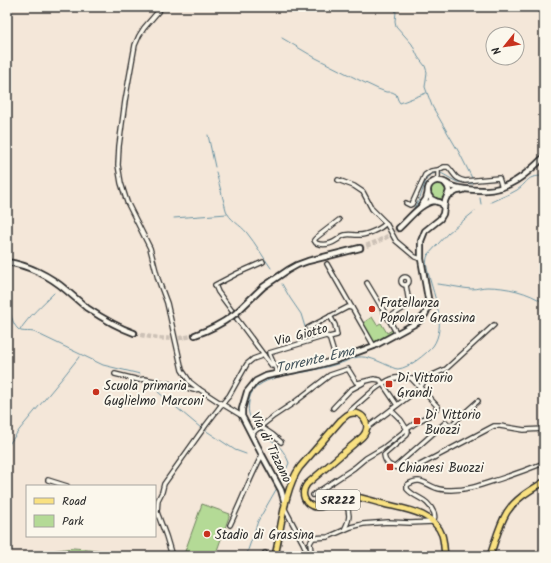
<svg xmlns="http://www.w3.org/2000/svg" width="551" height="563" font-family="Kalam,sans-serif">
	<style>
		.green { fill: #b4da96; stroke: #708260 }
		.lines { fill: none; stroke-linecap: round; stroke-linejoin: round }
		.stream { stroke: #6993a3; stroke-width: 1 }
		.secondary-tunnel { stroke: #ccc1b6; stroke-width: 4.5; stroke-dasharray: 4.5 2; stroke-linecap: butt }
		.street-casing { stroke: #2b2b2b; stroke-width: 6 }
		.secondary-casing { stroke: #2b2b2b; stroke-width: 8 }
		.primary-casing { stroke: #2b2b2b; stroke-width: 8 }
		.street { stroke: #fbf7ec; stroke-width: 3.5 }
		.secondary { stroke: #fbf7ec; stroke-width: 4.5 }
		.primary { stroke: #f9e181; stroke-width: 5 }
		.secondary-bridge-casing { stroke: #2b2b2b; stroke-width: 8; stroke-linecap: butt }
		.secondary-bridge { stroke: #fbf7ec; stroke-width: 4.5 }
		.poi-dot { fill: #c8321e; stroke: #fbf7ec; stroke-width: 1.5 }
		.labels { text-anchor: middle; stroke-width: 4; stroke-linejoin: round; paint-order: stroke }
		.shield { fill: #fbf7ec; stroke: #696865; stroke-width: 1 }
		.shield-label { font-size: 12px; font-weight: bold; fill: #2b2b2b }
		.poi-label { font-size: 13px; fill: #2b2b2b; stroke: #fbf7ec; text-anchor: start }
		.street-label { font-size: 13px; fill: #2b2b2b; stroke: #fbf7ec }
		.water-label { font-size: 14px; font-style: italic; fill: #45565d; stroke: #fbf7ec }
	</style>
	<rect width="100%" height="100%" fill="#f4e7d9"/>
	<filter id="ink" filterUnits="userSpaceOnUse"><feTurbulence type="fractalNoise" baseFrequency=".025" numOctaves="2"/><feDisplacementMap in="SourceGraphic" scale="8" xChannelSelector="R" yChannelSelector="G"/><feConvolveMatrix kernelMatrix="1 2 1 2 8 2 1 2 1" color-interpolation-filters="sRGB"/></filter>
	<g filter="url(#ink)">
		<!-- green -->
		<g class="green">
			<circle cx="438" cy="191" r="8"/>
			<polygon points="372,317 377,325 381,323 387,333 392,330 394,333 377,343 376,342 374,342 363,323"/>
			<polygon points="202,504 230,514 215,556 190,556 184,554"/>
			<path d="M73 548C84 549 107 549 115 556H34L38 553 43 552Z"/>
		</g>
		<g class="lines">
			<!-- stream -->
			<g class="stream">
				<polyline points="394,7 396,12 395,21 396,26 412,44 418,57 425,66 427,72 425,87 432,106 460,154 472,178"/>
				<polyline points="282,38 314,57 359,80 378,89 386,92 392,92 396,94 398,100 400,103 426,93"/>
				<polyline points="208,135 215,167"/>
				<path d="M216 172 226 210C229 220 241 225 247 233 256 244 263 257 271 268"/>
				<polyline points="441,173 457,182 473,184"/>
				<polyline points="480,198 481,204"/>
				<path d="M491 202C499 198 509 195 517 190 530 181 525 176 544 176"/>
				<polyline points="414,208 420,198 426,180 430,175 436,173"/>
				<polyline points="174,218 227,214"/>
				<polyline points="282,284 290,298 301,314 305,327"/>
				<path d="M437 284C448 285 460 288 471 289 477 289 482 287 487 287 506 287 529 292 544 303"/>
				<path d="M7 309C13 315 12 327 21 331 25 332 30 331 34 332L103 365 140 374"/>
				<path d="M20 330C29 316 42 305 54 293"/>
				<polyline points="158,392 201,428"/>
				<path d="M257 427C250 418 247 414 249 402 249 400 250 396 251 394 261 375 296 375 314 370 324 368 334 365 344 362 348 360 353 358 358 357 368 356 378 361 387 365 390 366 394 369 398 369 409 368 426 354 433 346 447 326 434 296 429 276 427 269 425 261 428 255L448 233 475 211"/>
				<path d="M259 429C263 435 268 438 274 442 281 447 286 455 289 463L280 484"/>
				<polyline points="205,430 235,450 246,454"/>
				<polyline points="7,447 20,429 64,376 79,357"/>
				<polyline points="247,556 248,550 258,521 277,488"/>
			</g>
			<!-- secondary-tunnel -->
			<g class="secondary-tunnel">
				<path d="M360 248C374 243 388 238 399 228"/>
				<path d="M134 333C155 339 174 341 195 335"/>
			</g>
			<!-- street casing -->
			<g class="street-casing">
				<g id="street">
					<polyline points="162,7 144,28 139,36 135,45 125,101 119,146 118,165 121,183 127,202 150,248 158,279 167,303 182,370 190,382 199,389 222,404 242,416"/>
					<polyline points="338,180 354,186 363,192 372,209 386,223 396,241 415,257 421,259"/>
					<polyline points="435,181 438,177 438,170"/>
					<path d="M406 203 410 205 412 204 425 175 431 171 438 170 444 167H448C455 174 454 179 465 181L499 178 502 188"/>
					<path d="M339 220 317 237 314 240 316 243C323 246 331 244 337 240 340 238 341 236 345 235 349 234 353 235 357 235 365 236 381 229 386 223"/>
					<polyline points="327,264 374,346"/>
					<circle cx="405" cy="281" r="4"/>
					<polyline points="367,283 388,318"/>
					<polyline points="232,311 218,292 215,285 238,273 263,262"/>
					<polyline points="237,319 272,366"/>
					<polyline points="308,328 348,307 352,308"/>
					<polyline points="397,334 388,318 407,306 409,303 406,285"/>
					<polyline points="329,337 336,360"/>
					<polyline points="115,374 139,380 144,379 170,384 194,390 199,389"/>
					<polyline points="278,374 269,353 326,336 329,337 337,335 335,325 330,316"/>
					<polyline points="411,378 426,378"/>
					<polyline points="333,408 350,390 363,383"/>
					<path d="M391 410 401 420 408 431 407 435 384 455C386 472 409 469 420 465L494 426H500L524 430 544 429"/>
					<polyline points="261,427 273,435 281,442"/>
					<polyline points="367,428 420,388 426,378 446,369 494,325"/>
					<polyline points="252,435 255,431 274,416 295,402 330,375 348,369 356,382 358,383 374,379 380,380 397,405"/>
					<polyline points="395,467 446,422 450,426 478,401"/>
					<polyline points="48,480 67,486"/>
					<path d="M313 495 354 468 366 458 383 448 407 429 417 422 430 415 438 407 411 378C405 378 400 377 395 378 381 381 362 401 351 410L349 414"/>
					<path d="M328 505 343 504 346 505C351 514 349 521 344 530"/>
					<polyline points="285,509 303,543 309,556"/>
					<path d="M230 525C241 502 250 478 262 455"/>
					<polyline points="265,553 266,556"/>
					<polyline points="172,556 166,536 157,512 158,500 162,492 164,484 206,425 222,404 229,396 247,364 253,359 264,355"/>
					<path d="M311 556V552L310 543 313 538 328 537 351 527 363 524 388 522 410 523 433 522C435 518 435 517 434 513 427 497 417 500 407 489V485C420 476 425 484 436 488 441 490 446 490 451 490 469 490 484 484 500 479 515 474 529 469 544 463"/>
				</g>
			</g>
			<!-- secondary casing -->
			<g class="secondary-casing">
				<g id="secondary">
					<polyline points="448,196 457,191 463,190"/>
					<polyline points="421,206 426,199 428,192"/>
					<path d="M444 208C443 206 443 204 441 203 439 202 437 202 435 201 429 199 426 192 429 186 431 182 436 180 440 181 444 181 447 184 451 186 460 189 471 190 481 190 507 192 527 174 544 157"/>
					<path d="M399 228C409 219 421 202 435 201"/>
					<path d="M7 262C28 265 50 276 66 290 73 296 80 302 87 308 102 318 117 327 134 333"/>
					<polyline points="236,313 263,287 288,270 297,265 308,261 360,248"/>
					<path d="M195 335C209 330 220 325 232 316"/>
					<path d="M285 504 281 490 262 455 242 416V409L247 392 256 381 266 376 315 366 336 360 374 346 418 322C424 317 427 313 429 304L421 259V241L425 231 440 219 443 214 445 201 449 191 448 187 445 183"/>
				</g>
			</g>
			<!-- primary casing -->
			<g class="primary-casing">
				<g id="primary">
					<path d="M275 556C281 530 284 489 300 467L341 420C344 418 346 415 349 414 363 409 373 426 362 437L307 484C300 493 304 505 316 507 323 508 330 503 336 500 341 498 346 497 351 497 361 496 374 502 384 504 404 509 434 512 442 535 444 541 444 549 445 556"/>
					<path d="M490 556C495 542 499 525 507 512 516 498 531 490 544 482"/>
				</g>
			</g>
			<!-- street -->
			<use href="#street" class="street"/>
			<!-- secondary -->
			<use href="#secondary" class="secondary"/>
			<!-- primary -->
			<use href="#primary" class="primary"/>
			<!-- secondary-bridge casing -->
			<g class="secondary-bridge-casing">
				<polyline id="secondary-bridge" points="232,316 236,313"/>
			</g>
			<!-- secondary-bridge -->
			<use href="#secondary-bridge" class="secondary-bridge"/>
		</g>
	</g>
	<!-- markers -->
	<g class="poi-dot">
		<circle cx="372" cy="309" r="4"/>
		<rect x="385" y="380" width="8" height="8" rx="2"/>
		<circle cx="96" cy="392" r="4"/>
		<rect x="413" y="417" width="8" height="8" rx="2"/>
		<rect x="386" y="463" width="8" height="8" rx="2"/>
		<circle cx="207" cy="534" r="4"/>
	</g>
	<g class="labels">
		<!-- shield labels -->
		<rect class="shield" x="316" y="490" width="44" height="20" rx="3"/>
		<g class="shield-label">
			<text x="338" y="504">SR222</text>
		</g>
		<!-- poi labels -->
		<g class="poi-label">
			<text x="380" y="307">Fratellanza<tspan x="380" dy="15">Popolare Grassina</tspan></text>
			<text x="397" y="382">Di Vittorio<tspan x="397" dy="15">Grandi</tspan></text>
			<text x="104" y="390">Scuola primaria<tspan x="104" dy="15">Guglielmo Marconi</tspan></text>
			<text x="425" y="419">Di Vittorio<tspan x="425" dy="15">Buozzi</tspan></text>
			<text x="398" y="472">Chianesi Buozzi</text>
			<text x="215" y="539">Stadio di Grassina</text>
		</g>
		<!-- street labels -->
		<g class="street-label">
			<text transform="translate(301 334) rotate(-15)" y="5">Via Giotto</text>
			<text transform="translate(272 447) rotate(64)" y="5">Via di Tizzano</text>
		</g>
		<!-- water labels -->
		<g class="water-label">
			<text transform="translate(315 359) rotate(-13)" y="5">Torrente Ema</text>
		</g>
	</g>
	<!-- margin -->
	<rect width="551" height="563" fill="none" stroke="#fbf7ec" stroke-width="24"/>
	<rect x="12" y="12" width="527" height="539" fill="none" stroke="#2b2b2b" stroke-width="1.5" filter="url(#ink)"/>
	<!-- legend -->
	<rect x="26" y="485" width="130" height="52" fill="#fbf7ec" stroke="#a8a59f"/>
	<rect x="34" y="498" width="20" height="6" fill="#f9e181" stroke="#a8a59f"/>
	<text x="62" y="505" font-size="12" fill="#2b2b2b">Road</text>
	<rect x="34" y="515" width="20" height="12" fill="#b4da96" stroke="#a8a59f"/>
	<text x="62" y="525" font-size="12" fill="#2b2b2b">Park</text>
	<!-- north arrow -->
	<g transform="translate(505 46) rotate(240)"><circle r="19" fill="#fbf7ec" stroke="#a8a59f"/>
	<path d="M0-3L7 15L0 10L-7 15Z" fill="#c8321e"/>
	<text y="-6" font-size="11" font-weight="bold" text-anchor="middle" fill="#2b2b2b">N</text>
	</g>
</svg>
